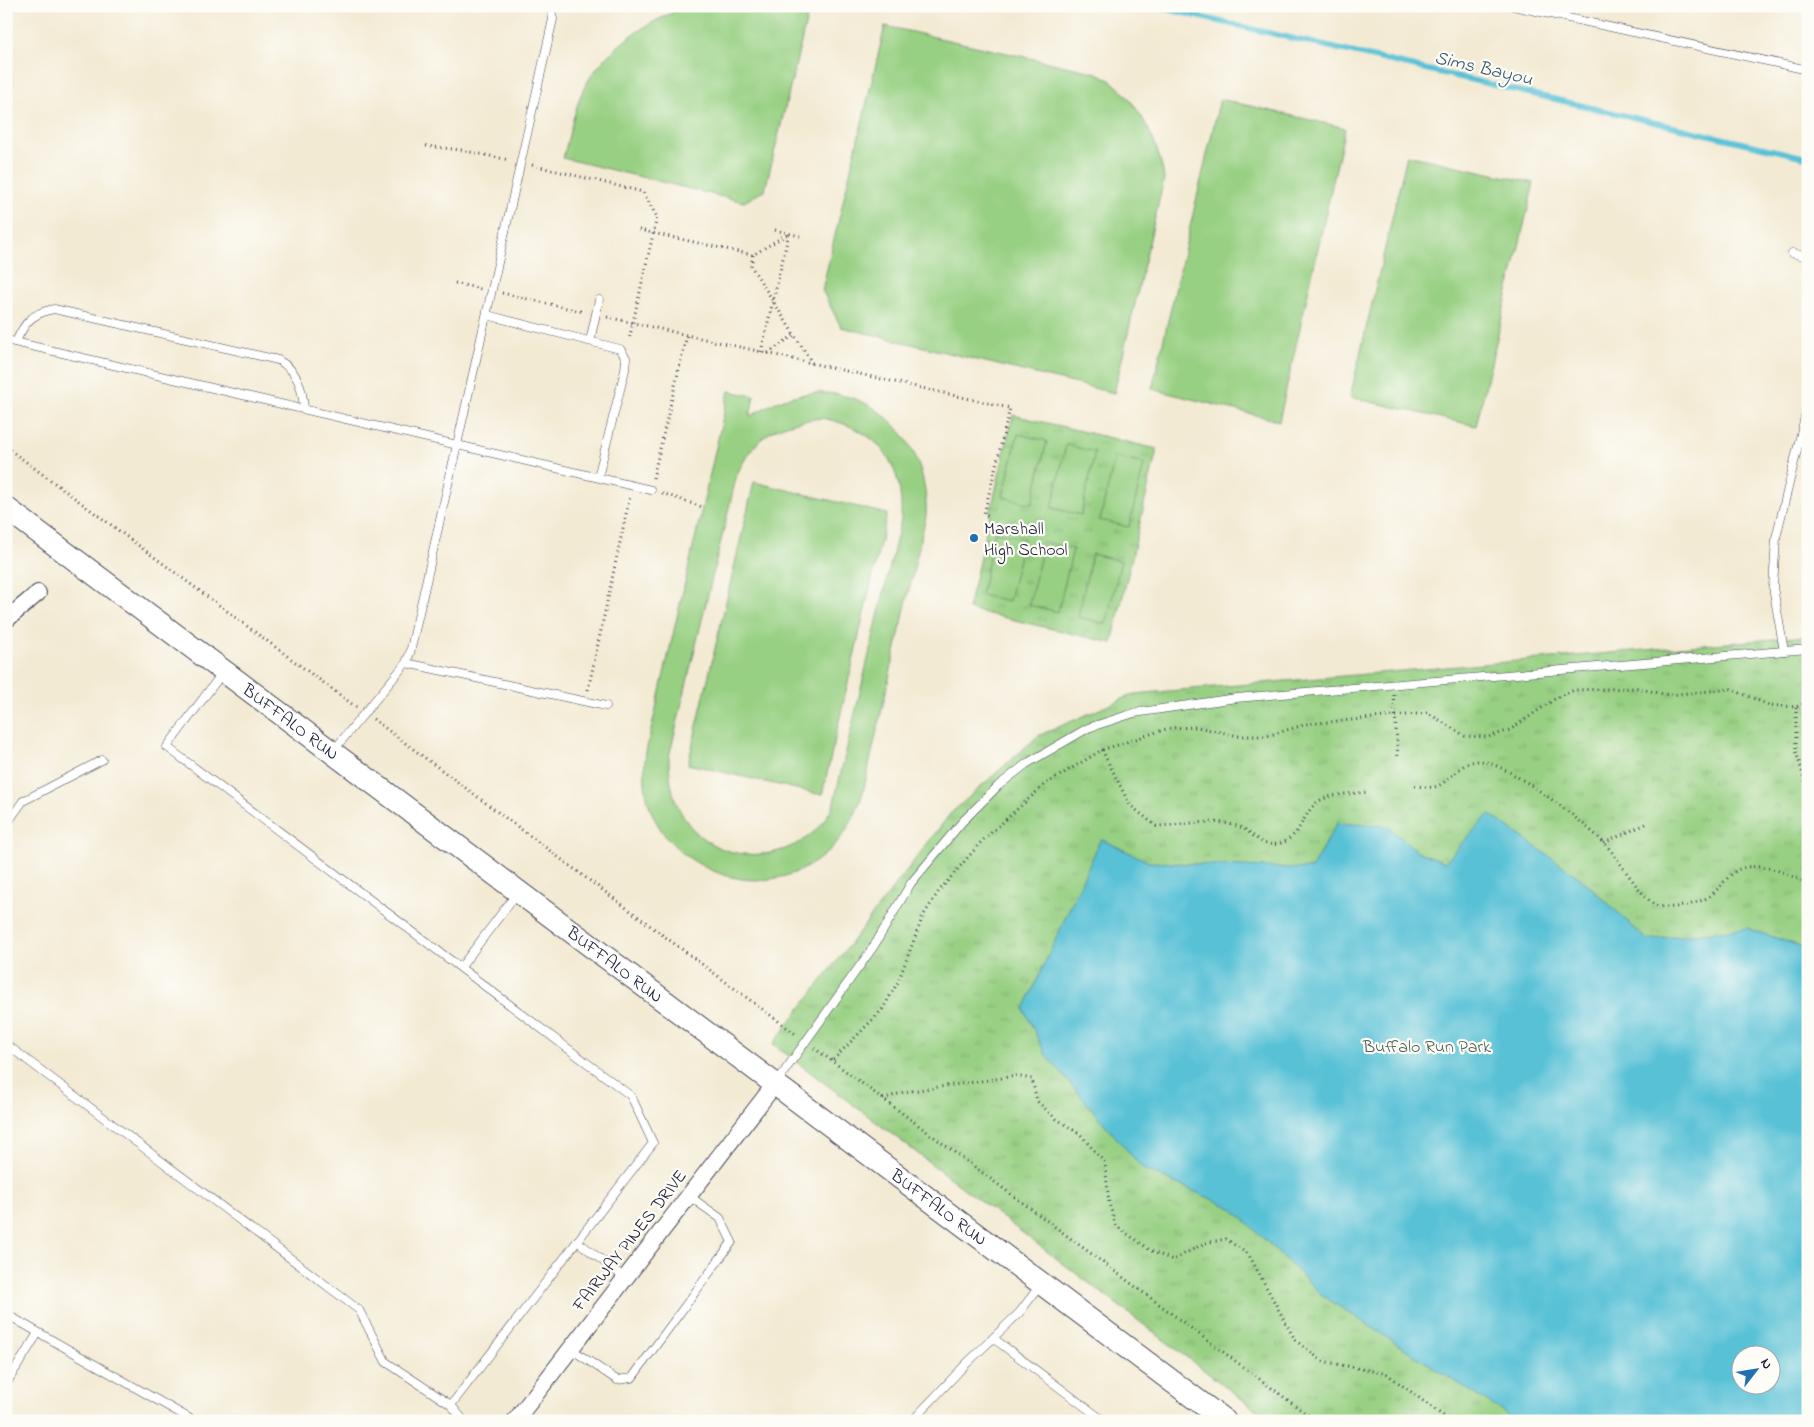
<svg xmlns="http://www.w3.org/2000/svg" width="1814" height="1427" font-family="'Indie Flower',sans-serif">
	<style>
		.park { fill: url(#park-tufts); stroke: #5d795f; fill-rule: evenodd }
		.pitch { fill: #98d083; stroke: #5d795f; fill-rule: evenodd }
		.water { fill: #59c1d6; stroke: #3e7288; fill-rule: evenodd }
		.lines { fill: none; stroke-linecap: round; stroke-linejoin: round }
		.stream { stroke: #59c1d6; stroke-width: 5.5 }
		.lane-casing { stroke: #414052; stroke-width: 9 }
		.street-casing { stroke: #414052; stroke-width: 18 }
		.secondary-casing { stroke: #414052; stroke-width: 24 }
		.path { stroke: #414052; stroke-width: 3; stroke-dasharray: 1 4; stroke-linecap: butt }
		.lane { stroke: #fff; stroke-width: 8 }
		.street { stroke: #fff; stroke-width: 16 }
		.secondary { stroke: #fff; stroke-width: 22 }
		.poi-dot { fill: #1f6fb2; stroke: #fdfcf7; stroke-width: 2 }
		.labels { text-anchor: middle; stroke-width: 4.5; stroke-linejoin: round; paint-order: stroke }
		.poi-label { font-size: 18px; fill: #22223b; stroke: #fdfcf7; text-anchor: start }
		.street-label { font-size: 18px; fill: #22223b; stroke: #fdfcf7 }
		.park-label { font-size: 18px; fill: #4b5f54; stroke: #fdfcf7 }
		.water-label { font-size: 19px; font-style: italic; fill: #355a71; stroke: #fdfcf7 }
	</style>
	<defs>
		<pattern id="park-tufts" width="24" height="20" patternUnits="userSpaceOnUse" patternTransform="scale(1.25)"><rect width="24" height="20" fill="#98d083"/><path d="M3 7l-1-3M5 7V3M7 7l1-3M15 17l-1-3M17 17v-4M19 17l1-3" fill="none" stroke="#83b272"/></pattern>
	</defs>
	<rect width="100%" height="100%" fill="#fdfcf7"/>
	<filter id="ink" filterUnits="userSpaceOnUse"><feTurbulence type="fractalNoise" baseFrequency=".02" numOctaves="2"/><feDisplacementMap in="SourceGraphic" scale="10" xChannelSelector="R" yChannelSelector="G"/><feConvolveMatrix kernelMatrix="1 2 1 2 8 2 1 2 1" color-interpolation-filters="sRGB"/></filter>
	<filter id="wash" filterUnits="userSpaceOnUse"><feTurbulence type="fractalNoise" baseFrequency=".0096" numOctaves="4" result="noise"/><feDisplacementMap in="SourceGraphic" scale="20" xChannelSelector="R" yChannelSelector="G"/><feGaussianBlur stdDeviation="1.12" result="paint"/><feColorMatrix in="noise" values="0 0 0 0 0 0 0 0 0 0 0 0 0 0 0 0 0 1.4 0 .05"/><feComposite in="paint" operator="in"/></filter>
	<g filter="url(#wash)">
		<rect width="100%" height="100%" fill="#f3ead3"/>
		<!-- park -->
		<g class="park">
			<polygon points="1013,415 1157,449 1112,643 968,609"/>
			<path d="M1808 636V1421H1271L773 1044 950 814 1038 736 1134 694ZM1742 1354H1772V1384H1742Z"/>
		</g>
		<!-- pitch -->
		<g class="pitch">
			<path d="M691 6H790L808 14 765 190 744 202 563 158C569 137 573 115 581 95 598 53 648 19 691 6Z"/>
			<path d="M885 26 1097 73C1132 87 1160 143 1164 179L1114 393 841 327 822 290Z"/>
			<polygon points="1220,99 1345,128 1279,421 1152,389"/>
			<polygon points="1407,155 1534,183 1476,426 1350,397"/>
			<path d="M729 391 754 396 750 417C833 357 931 416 926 516L863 792C843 867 768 903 699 864 674 850 653 826 647 797 644 782 644 767 646 752ZM822 418C879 429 904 463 901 520L833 806C828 815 823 824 815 831 778 865 714 863 685 819 672 800 669 779 669 757L737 474C757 433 777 423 822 418Z"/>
			<polygon points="1018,434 1047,441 1032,504 1003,497"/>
			<polygon points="1066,445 1095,452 1081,515 1052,508"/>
			<polygon points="1115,457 1144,464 1129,527 1100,520"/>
			<polygon points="754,482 887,514 822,795 688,764"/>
			<polygon points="995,532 1024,538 1009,601 981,595"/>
			<polygon points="1044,542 1073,549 1058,612 1029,605"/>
			<polygon points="1092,554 1121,561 1106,624 1078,617"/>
		</g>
		<!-- water -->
		<path class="water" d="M1489 814 1583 880 1647 940 1747 928 1808 949V1421H1517L1323 1296 1232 1208 1143 1169 1045 1054 1024 1009 1101 839 1149 862 1311 869 1337 823 1387 826 1417 851 1445 862ZM1742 1354H1772V1384H1742Z"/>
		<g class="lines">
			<!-- stream -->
			<polyline class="stream" points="1153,6 1808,158"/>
		</g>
	</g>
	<g filter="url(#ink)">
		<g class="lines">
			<!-- lane casing -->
			<g class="lane-casing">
				<g id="lane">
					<polyline points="1513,6 1808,70"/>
					<polyline points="1792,253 1808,257"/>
					<polyline points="487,315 620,349 626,358 625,370 598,477"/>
					<polyline points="6,340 651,490"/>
					<polyline points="590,341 599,300"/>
					<path d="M16 342C24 323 32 313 54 309L278 360C298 371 302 387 304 408"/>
					<polyline points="1784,651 1773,587 1776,538 1808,404"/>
					<polyline points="406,663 606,706"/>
					<polyline points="333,751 406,663 410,653 553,19 550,6"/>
					<polyline points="6,825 23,801 102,760"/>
					<polyline points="461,967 517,893"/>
					<polyline points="6,1044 359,1310 386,1362 451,1405 653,1143 631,1096 167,747 223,672"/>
					<polyline points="776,1083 874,946 911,883 962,822 998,786 1026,764 1088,728 1134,713 1236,698 1808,649"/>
					<polyline points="577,1241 625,1278"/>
					<polyline points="6,1314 194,1421"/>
					<polyline points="993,1338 1104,1421"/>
					<polyline points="571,1349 617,1380 632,1378 732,1242 720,1218 689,1196"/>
					<polyline points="6,1384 38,1333"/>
					<polyline points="451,1405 464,1421"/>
					<polyline points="912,1421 965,1365 1020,1312 1041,1284"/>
				</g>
			</g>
			<!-- street casing -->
			<g class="street-casing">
				<g id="street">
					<polyline points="6,620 38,593"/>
					<polyline points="515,1421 775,1084"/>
				</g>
			</g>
			<!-- secondary casing -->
			<g class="secondary-casing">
				<g id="secondary">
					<path id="s1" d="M6 508 1225 1421"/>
				</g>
			</g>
			<!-- path -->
			<g class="path">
				<polyline points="426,146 461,150 509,160"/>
				<polyline points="532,165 643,192 657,217 629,340"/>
				<polyline points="639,230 753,255 789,233 761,352"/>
				<polyline points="775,230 800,236"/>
				<polyline points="753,255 751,266 812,363"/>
				<polyline points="455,283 481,289"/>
				<polyline points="502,293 584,312"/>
				<polyline points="607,317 1010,408 984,514 989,516"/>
				<polyline points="768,353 794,335"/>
				<polyline points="6,447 356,707"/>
				<polyline points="653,478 687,335"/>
				<polyline points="662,493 702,507"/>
				<polyline points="588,690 630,496"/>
				<polyline points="1394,695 1398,759"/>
				<polyline points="1796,707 1796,752 1808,790"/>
				<polyline points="373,719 797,1035"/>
				<path d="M1102 750 1130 805 1156 826C1182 825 1213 818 1237 826 1254 831 1257 847 1277 844 1302 839 1301 813 1319 801 1333 793 1353 794 1368 792"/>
				<path d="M1415 786C1421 786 1429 788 1434 787 1451 783 1460 760 1480 761 1508 763 1586 823 1606 845 1618 858 1643 900 1656 905 1671 911 1700 904 1711 895 1730 879 1731 864 1761 867 1777 868 1793 877 1808 883"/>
				<polyline points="1604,843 1648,823"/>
				<polyline points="814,1048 832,1061"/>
				<polyline points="883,1099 904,1092 1016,1076 1032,1079 1037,1101 1055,1118 1080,1134 1105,1163 1109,1203 1116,1226 1153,1252 1173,1260 1205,1243 1226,1239 1249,1255 1295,1340 1322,1361 1387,1374 1450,1421"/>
				<polyline points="1316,1421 832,1061 882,1010 898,982 923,916 939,891 982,841 1044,785 1102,750 1169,728 1197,727 1239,736 1267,736 1307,724 1428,713 1465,736 1488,737 1510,730 1556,698 1574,690 1637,688 1668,695 1731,689 1769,705 1796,707 1808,702"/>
			</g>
			<!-- lane -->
			<use href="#lane" class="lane"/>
			<!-- street -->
			<use href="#street" class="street"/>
			<!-- secondary -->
			<use href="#secondary" class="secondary"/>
		</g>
	</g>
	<!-- markers -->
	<circle class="poi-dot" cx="974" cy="538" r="5"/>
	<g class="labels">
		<!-- poi labels -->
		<g class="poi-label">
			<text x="984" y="534">Marshall<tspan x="984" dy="21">High School</tspan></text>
		</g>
		<!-- street labels -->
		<g class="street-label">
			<text dy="6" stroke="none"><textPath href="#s1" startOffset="356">BUFFALO RUN</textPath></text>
			<text dy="6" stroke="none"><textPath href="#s1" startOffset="761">BUFFALO RUN</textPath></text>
			<text dy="6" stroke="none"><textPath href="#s1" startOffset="1166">BUFFALO RUN</textPath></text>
			<text transform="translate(629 1240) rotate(-52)" y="6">FAIRWAY PINES DRIVE</text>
		</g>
		<!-- park labels -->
		<g class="park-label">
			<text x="1427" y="1052">Buffalo Run Park</text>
		</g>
		<!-- water labels -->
		<g class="water-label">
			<text transform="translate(1484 67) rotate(13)" y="7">Sims Bayou</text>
		</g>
	</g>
	<!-- margin -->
	<rect width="1814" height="1427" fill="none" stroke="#fdfcf7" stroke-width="25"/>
	<!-- north arrow -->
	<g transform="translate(1756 1370) rotate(59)"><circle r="24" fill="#fdfcf7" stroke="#a5a5ac"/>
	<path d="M0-4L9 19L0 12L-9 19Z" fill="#1f6fb2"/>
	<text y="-8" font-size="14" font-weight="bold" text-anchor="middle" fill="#22223b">N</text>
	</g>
</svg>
